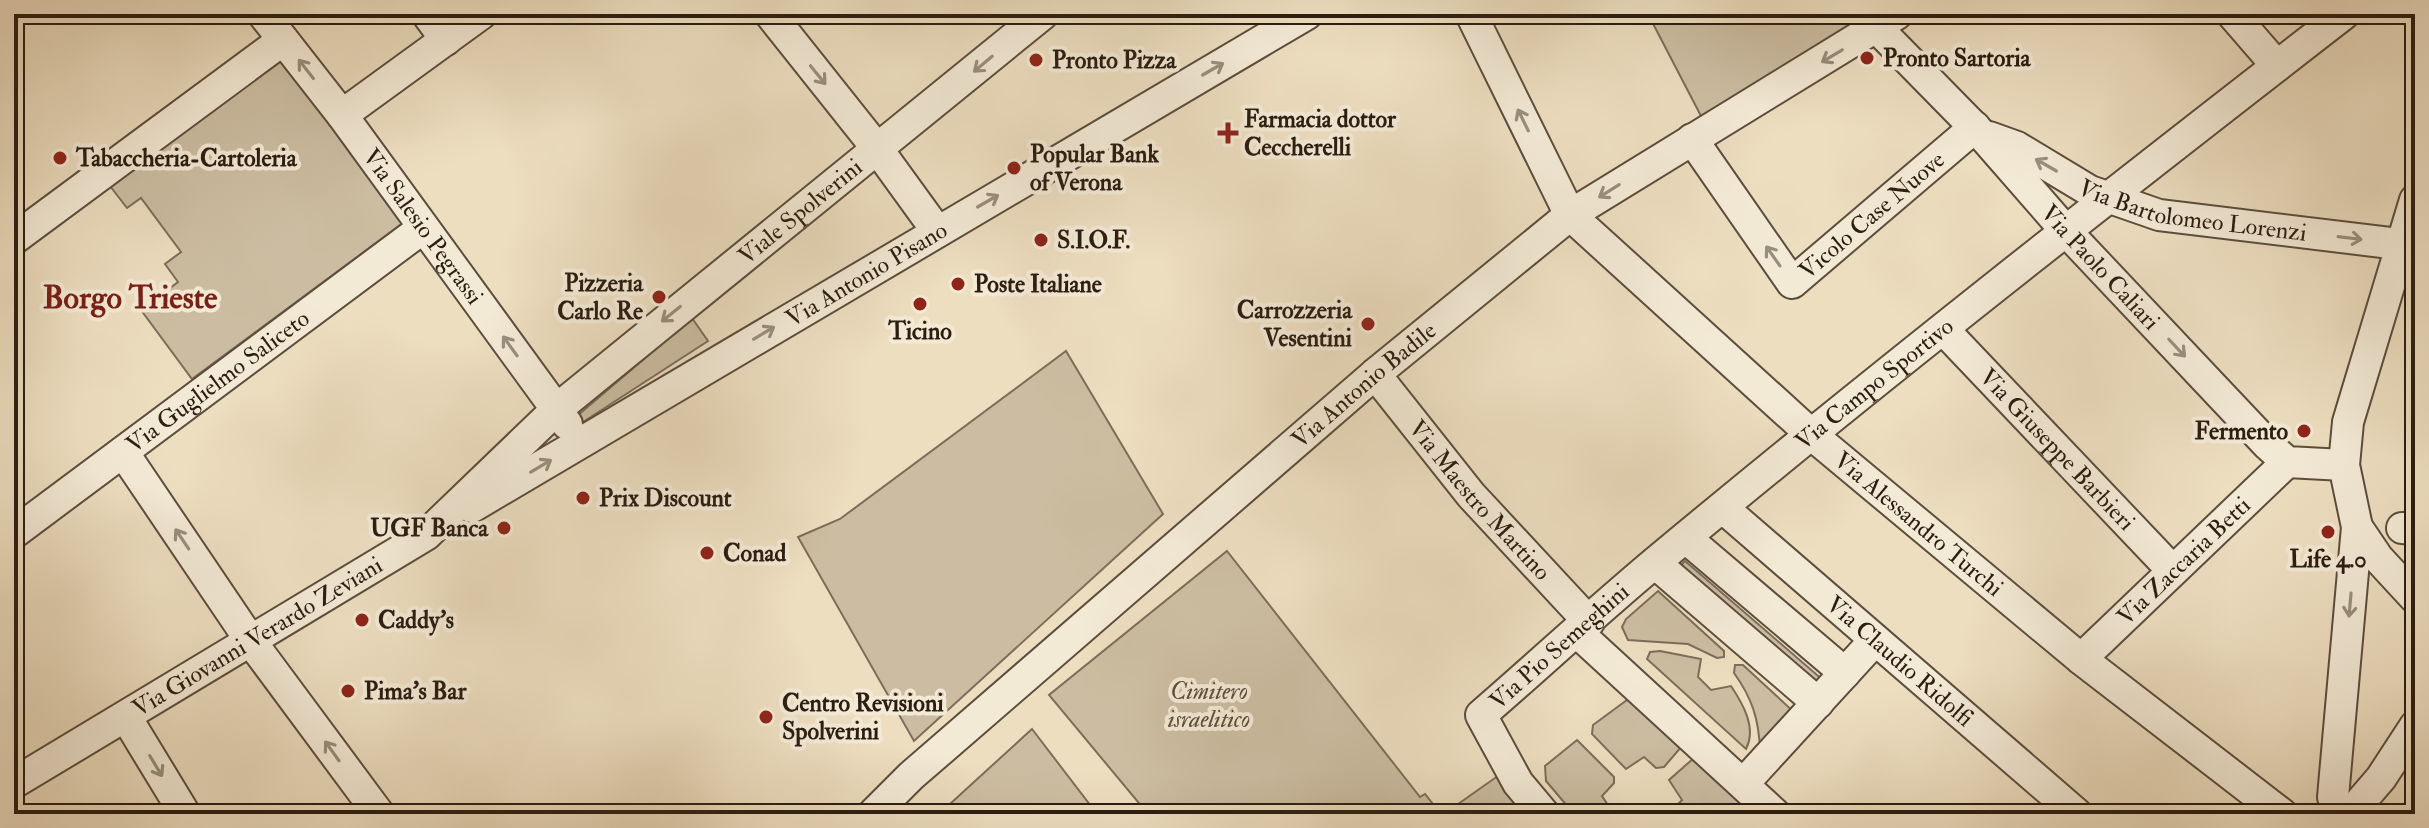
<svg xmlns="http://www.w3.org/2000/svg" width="2429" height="828" font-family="'IM FELL Double Pica',serif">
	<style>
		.green { fill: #ccbda2; stroke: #7c6d5a; stroke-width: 2 }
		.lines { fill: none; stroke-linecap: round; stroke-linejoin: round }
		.minor-casing { stroke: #5c4d3d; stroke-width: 34 }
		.minor { stroke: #f3ead6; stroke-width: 30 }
		.oneway { stroke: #998e7d }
		.poi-dot { fill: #8f2418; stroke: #f3ead6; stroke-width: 3 }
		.labels { text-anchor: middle; stroke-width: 8; stroke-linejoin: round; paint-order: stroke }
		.poi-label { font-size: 24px; font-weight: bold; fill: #2b1d11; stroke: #f3ead6; text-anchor: start }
		.street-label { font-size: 24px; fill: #2b1d11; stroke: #f3ead6 }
		.park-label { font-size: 24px; font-style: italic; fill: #5b4d3c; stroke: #f3ead6 }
		.district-label { font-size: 32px; font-weight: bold; fill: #7a1f14; stroke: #f3ead6 }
	</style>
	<rect width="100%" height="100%" fill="#eddec0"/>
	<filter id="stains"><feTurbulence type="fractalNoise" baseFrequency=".0025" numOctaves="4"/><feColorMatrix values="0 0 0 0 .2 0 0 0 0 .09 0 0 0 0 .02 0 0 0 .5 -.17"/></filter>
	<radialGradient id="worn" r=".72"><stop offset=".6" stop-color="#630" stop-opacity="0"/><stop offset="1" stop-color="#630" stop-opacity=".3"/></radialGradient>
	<!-- green -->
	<g class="green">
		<polygon points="1648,14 1871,14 1872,16 1701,116"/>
		<polygon points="282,59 403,223 192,379 141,310 178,282 165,264 181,252 141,198 127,208 110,186"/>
		<polygon points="692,318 708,341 583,422 578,420 577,416"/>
		<polygon points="1066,351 1163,514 914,741 798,537 840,519"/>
		<polygon points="1227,551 1420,797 1425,794 1441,814 1148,814 1049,695"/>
		<polygon points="1685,561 1824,681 1819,686 1680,566"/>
		<polygon points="1658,591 1724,651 1724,657 1717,658 1688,644 1628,640 1622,627 1626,619"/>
		<path d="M1660 651 1701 659 1698 677 1711 690 1731 686C1743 704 1757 728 1746 749L1647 659 1650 652Z"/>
		<path d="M1735 665H1743L1795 713 1760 751C1759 719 1752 698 1734 673Z"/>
		<polygon points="1631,697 1682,746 1664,767 1656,768 1644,757 1626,769 1592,734 1593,725"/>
		<polygon points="1032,729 1097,814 939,814"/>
		<polygon points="1577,740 1614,777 1614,783 1602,796 1614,814 1574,814 1546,781 1545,766"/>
		<polygon points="1695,757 1742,802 1740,814 1668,814 1682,800 1669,780"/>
		<polygon points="1502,773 1534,814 1444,814"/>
	</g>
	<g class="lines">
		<!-- minor casing -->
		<g class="minor-casing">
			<g id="minor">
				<path id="s1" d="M263 14 342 115 567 424"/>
				<polyline points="427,14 446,40"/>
				<polyline points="770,14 879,151 937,231"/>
				<path id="s2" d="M1471 14 1570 215 1812 435 2081 659 2282 814"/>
				<polyline points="2232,14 2277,66"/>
				<path id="s3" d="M1878 29 1983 136 2065 230 2267 444 2287 462 2344 465"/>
				<polyline points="342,115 481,14"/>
				<path id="s4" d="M1989 137 2017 147 2090 191 2159 215 2415 246"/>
				<path id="s5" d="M1692 139 1792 283 1975 127"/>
				<polyline points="14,239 283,40"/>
				<path id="s6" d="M1943 329 2172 570"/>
				<path id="s7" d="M1375 374 1471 495 1589 622"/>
				<polyline points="123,452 250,640 379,814"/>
				<path id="s8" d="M472 507 1307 14"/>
				<path id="s9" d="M1723 508 2077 814"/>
				<polyline points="2357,527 2378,558 2415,598"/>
				<polyline points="2402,528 2415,529"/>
				<path id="s10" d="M14 533 423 228"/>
				<polyline points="1686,538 1845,673"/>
				<polyline points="1655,563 1818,703"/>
				<polyline points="1577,632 1775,814"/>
				<path id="s11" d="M2081 659 2287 462"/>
				<polyline points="126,717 185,814"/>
				<path id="s12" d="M14 783 426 535 557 409 1043 14"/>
				<polyline points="1744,783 1875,640"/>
				<path id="s13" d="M873 814 911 776 1375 374 1570 215 1897 14"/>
				<path id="s14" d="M1544 814 1518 783 1481 715C1540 664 1598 610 1658 560 1883 373 2113 193 2344 14"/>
				<polyline points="2339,814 2333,797 2357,527 2344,465 2348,422 2415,200"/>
				<polyline points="2350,814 2381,778 2415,726"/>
			</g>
		</g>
		<!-- minor -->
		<use href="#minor" class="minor"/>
	</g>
	<!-- one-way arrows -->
	<defs><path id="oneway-shaft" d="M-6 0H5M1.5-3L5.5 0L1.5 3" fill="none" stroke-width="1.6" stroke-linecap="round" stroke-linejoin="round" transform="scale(2)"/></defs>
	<g class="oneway">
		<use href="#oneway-shaft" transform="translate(1832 56) rotate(149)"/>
		<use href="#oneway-shaft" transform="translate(983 64) rotate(140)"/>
		<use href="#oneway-shaft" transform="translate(306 69) rotate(-128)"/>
		<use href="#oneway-shaft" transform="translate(1213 69) rotate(-30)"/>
		<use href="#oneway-shaft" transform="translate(818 75) rotate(51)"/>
		<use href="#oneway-shaft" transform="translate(1523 120) rotate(-116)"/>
		<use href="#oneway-shaft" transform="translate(2046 165) rotate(-150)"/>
		<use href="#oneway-shaft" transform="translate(1609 191) rotate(148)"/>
		<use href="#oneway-shaft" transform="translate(988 201) rotate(-30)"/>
		<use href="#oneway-shaft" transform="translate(2350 238) rotate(7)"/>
		<use href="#oneway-shaft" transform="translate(1773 256) rotate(-125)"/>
		<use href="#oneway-shaft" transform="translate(671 314) rotate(141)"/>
		<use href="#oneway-shaft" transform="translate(764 333) rotate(-31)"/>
		<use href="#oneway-shaft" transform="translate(510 346) rotate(-126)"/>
		<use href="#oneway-shaft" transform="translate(2177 348) rotate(47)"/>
		<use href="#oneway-shaft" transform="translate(541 466) rotate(-31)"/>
		<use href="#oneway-shaft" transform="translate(182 539) rotate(-124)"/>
		<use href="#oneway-shaft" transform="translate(2350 605) rotate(95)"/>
		<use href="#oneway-shaft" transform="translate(332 751) rotate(-126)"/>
		<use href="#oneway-shaft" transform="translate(156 766) rotate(59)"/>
	</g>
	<!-- markers -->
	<g class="poi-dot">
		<circle cx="1867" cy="58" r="8"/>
		<circle cx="1036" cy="60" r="8"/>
		<path d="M1224 121h8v8h8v8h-8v8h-8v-8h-8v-8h8z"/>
		<circle cx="60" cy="158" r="8"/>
		<circle cx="1014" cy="168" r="8"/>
		<circle cx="1041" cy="240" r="8"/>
		<circle cx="958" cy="284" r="8"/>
		<circle cx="659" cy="297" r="8"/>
		<circle cx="920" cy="304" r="8"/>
		<circle cx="1368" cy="324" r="8"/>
		<circle cx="2304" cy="431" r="8"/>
		<circle cx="583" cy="498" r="8"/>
		<circle cx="504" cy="528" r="8"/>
		<circle cx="2328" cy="532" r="8"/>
		<circle cx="707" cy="553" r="8"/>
		<circle cx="362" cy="620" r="8"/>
		<circle cx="348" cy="691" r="8"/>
		<circle cx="766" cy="717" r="8"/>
	</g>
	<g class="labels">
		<!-- poi labels -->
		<g class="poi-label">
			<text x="1883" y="66">Pronto Sartoria</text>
			<text x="1052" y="68">Pronto Pizza</text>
			<text x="1244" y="127">Farmacia dottor<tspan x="1244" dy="28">Ceccherelli</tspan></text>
			<text x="1030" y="162">Popular Bank<tspan x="1030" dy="28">of Verona</tspan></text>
			<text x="76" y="166">Tabaccheria-Cartoleria</text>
			<text x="1057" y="248">S.I.O.F.</text>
			<text x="643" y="291" text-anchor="end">Pizzeria<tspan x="643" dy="28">Carlo Re</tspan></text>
			<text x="974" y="292">Poste Italiane</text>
			<text x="1352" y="318" text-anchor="end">Carrozzeria<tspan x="1352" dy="28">Vesentini</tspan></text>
			<text x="920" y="339" text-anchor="middle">Ticino</text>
			<text x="2288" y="439" text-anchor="end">Fermento</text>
			<text x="599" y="506">Prix Discount</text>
			<text x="488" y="536" text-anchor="end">UGF Banca</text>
			<text x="723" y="561">Conad</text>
			<text x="2328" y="567" text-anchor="middle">Life 4.0</text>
			<text x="378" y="628">Caddy's</text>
			<text x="364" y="699">Pima's Bar</text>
			<text x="782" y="711">Centro Revisioni<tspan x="782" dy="28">Spolverini</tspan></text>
		</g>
		<!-- street labels -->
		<g class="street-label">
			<text dy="8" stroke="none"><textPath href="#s4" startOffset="220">Via Bartolomeo Lorenzi</textPath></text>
			<text dy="8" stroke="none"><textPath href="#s12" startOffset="976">Viale Spolverini</textPath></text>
			<text dy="8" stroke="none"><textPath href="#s5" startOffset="280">Vicolo Case Nuove</textPath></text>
			<text dy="8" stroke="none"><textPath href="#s1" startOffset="266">Via Salesio Pegrassi</textPath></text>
			<text dy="8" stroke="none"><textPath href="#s3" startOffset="326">Via Paolo Caliari</textPath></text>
			<text dy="8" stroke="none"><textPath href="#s8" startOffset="458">Via Antonio Pisano</textPath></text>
			<text dy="8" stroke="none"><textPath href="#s10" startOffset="254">Via Guglielmo Saliceto</textPath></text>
			<text dy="8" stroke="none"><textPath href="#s14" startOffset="632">Via Campo Sportivo</textPath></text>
			<text dy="8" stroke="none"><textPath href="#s13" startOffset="652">Via Antonio Badile</textPath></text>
			<text dy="8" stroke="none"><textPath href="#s6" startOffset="166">Via Giuseppe Barbieri</textPath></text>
			<text dy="8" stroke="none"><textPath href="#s7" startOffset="164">Via Maestro Martino</textPath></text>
			<text dy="8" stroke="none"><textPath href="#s2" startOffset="690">Via Alessandro Turchi</textPath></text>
			<text dy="8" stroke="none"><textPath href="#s11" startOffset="142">Via Zaccaria Betti</textPath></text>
			<text dy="8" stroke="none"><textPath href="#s12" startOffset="284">Via Giovanni Verardo Zeviani</textPath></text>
			<text dy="8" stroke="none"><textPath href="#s14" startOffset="222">Via Pio Semeghini</textPath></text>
			<text dy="8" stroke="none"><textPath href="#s9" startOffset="234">Via Claudio Ridolfi</textPath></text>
		</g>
		<!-- park labels -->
		<g class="park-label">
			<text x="1209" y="699">Cimitero<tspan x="1209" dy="28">israelitico</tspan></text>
		</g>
		<!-- district labels -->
		<g class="district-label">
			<text x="130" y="308">Borgo Trieste</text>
		</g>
	</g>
	<!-- margin -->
	<rect width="2429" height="828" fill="none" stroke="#eddec0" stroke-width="48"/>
	<rect x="16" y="16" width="2397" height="796" fill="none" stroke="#2b1d11" stroke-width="4"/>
	<rect x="24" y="24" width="2381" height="780" fill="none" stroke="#2b1d11" stroke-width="2"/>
	<rect width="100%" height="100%" filter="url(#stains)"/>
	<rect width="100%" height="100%" fill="url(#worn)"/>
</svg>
